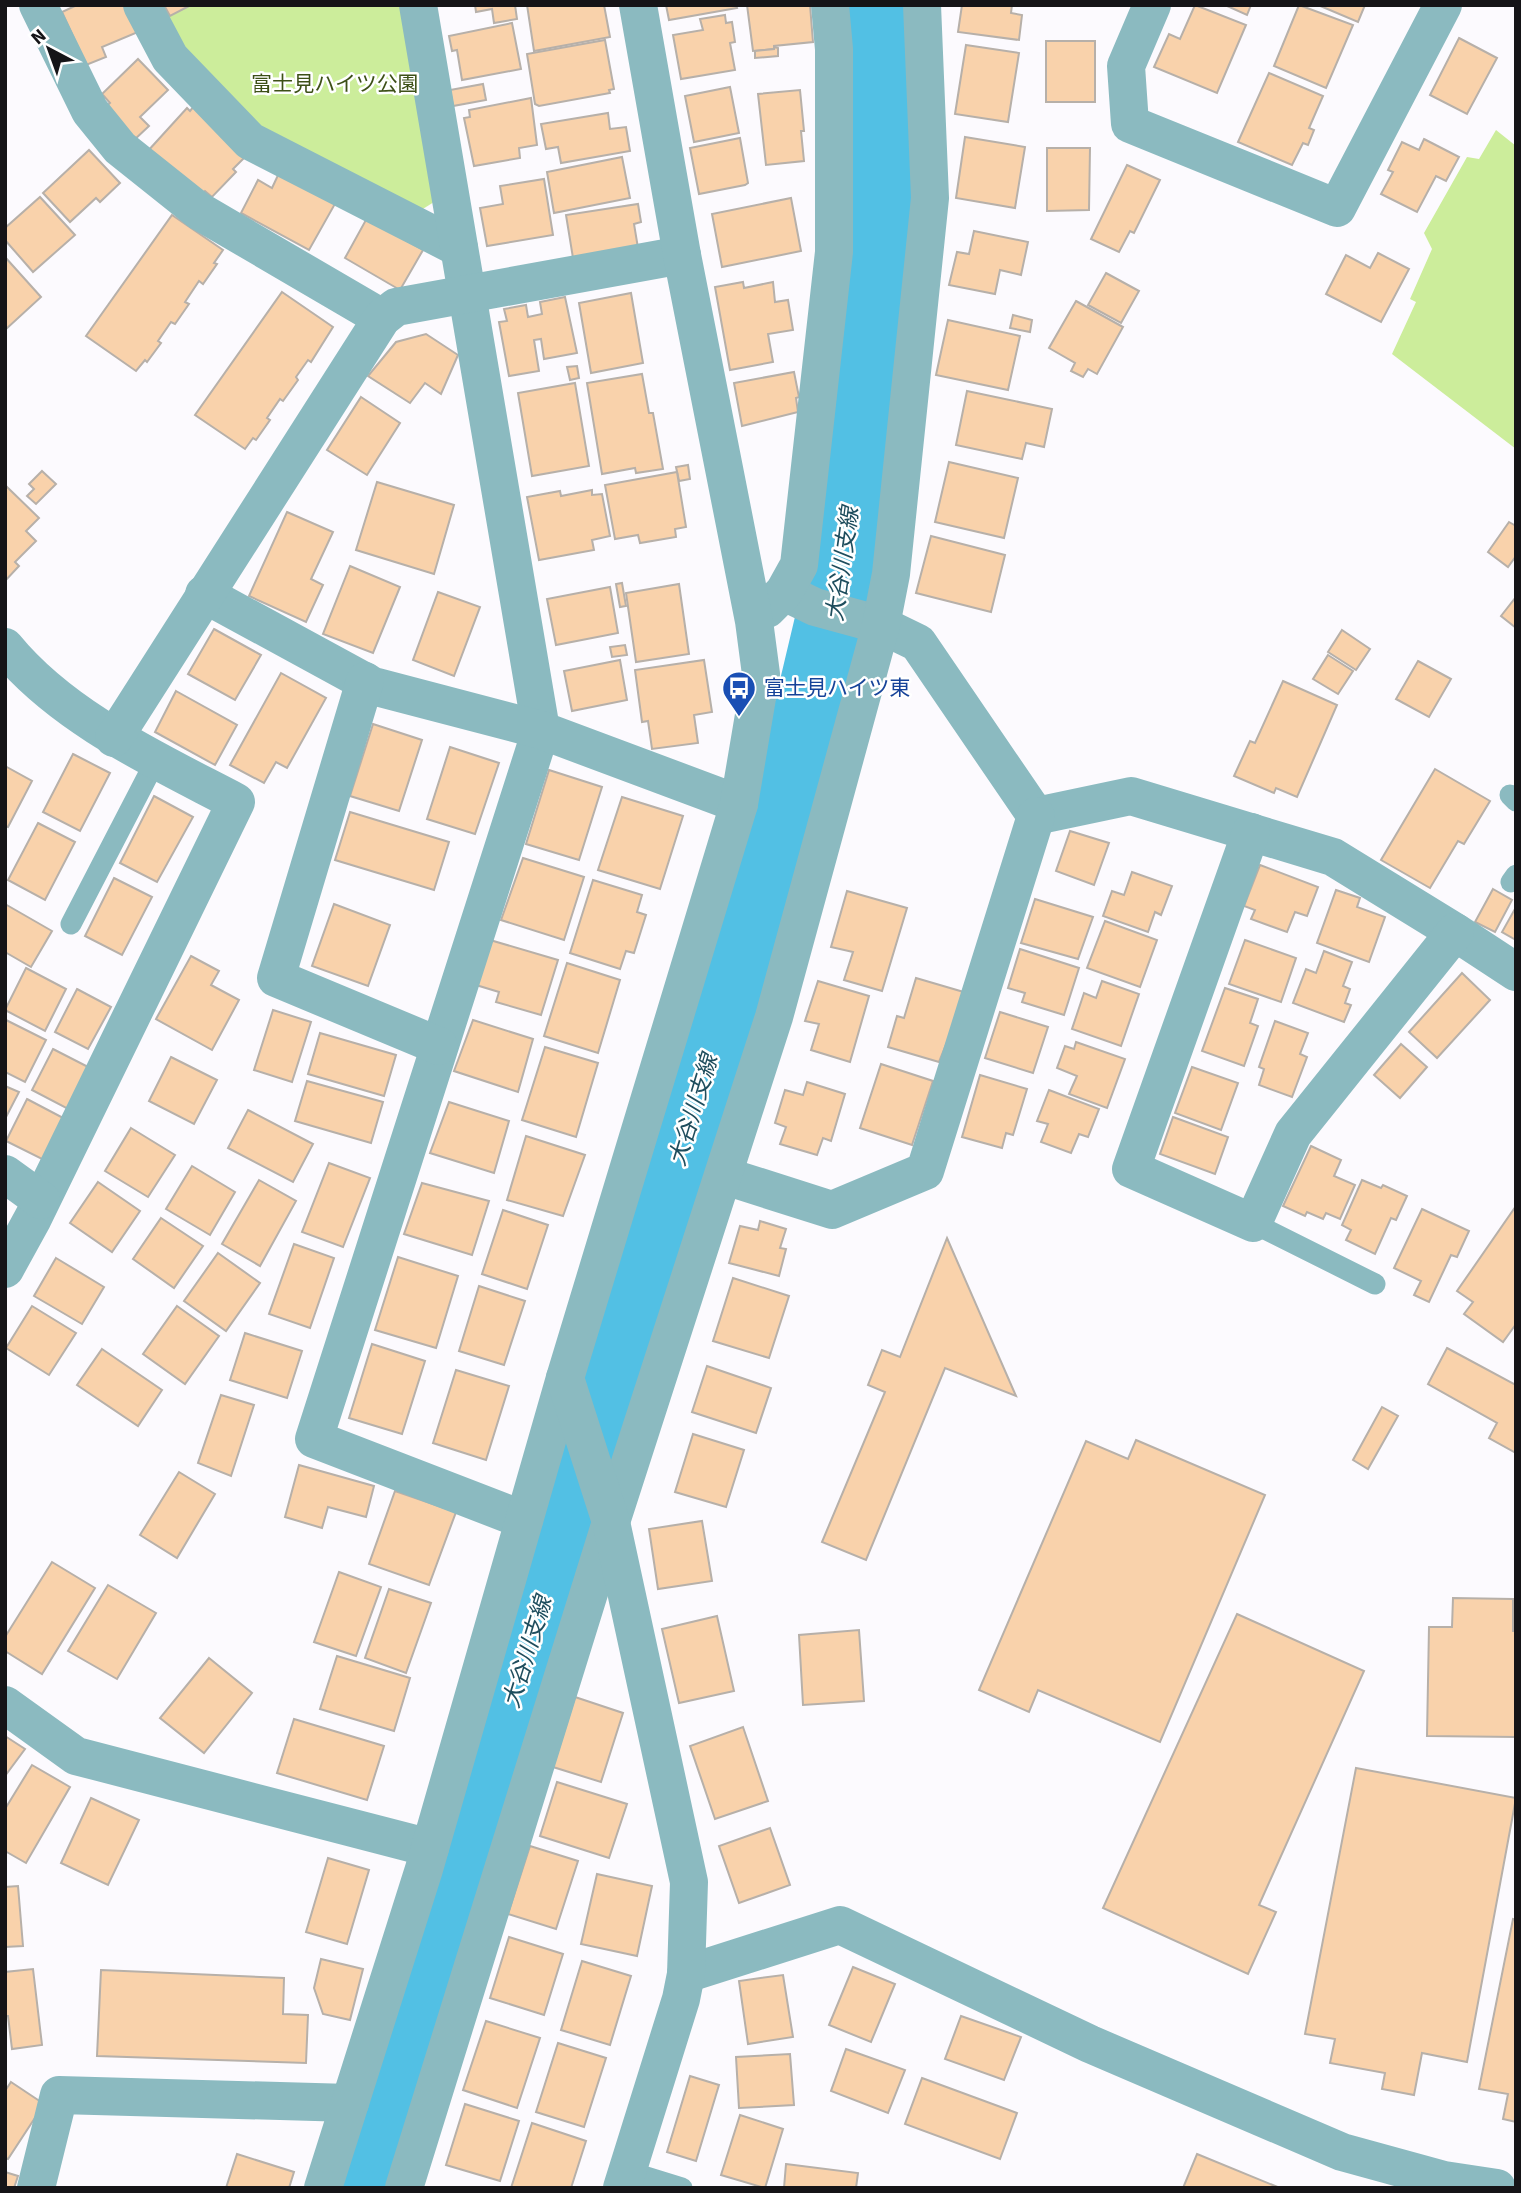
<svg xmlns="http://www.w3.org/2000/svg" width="1521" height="2193" font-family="'Source Sans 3','Noto Sans JP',sans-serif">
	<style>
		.green { fill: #cced9b }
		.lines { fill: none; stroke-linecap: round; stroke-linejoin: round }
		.river { stroke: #52c0e4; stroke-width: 79 }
		.building { fill: #f9d2ab; stroke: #b7b0a9; stroke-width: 2 }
		.service { stroke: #8bbac0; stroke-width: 21 }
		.minor { stroke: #8bbac0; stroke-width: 38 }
		.tertiary { stroke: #8bbac0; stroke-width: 38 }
		.labels { text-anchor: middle; stroke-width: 5; stroke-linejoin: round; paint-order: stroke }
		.park-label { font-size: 21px; fill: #3d5017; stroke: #fff }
		.transit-label { font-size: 21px; fill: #164399; stroke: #fff; text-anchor: start }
		.water-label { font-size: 23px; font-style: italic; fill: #1e4d5d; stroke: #fff }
	</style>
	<rect width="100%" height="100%" fill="#fcfafe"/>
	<!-- green -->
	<g class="green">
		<polygon points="153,5 403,5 434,202 418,212 259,134 177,52"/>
		<polygon points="1496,130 1516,146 1516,449 1392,354 1416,302 1410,299 1432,249 1424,233 1467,157 1479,159"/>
	</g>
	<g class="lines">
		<!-- river -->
		<polyline class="river" points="364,2188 570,1523 808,733 845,577 874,250 876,5"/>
	</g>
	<!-- building -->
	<g class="building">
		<polygon points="77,5 126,5 138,32 102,47 106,57 86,65 62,12"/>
		<polygon points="164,5 191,5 170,16"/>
		<polygon points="475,5 515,5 517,19 494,23 492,9 476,12"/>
		<polygon points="527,5 604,5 610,37 534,51"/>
		<polygon points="666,5 736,5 737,8 669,20"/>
		<polygon points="747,5 810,5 813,42 774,46 774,49 753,51"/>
		<polygon points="962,5 1012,5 1011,13 1022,15 1019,40 958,32"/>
		<polygon points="1195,5 1246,25 1217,93 1154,67 1169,34 1180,39"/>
		<polygon points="1225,5 1251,5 1247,15"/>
		<polygon points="1299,5 1353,25 1326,88 1274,66"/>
		<polygon points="1318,5 1365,5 1358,22"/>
		<polygon points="725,15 726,23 732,22 735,42 730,43 735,70 681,79 673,35 703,30 700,19"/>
		<polygon points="512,23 521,69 462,80 457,50 452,51 449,36"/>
		<polygon points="1459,38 1497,58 1467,114 1430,95"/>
		<polygon points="605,40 614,89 609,90 610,93 539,106 535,104 527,54"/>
		<rect x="1046" y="41" width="49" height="61"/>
		<polygon points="966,45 1019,53 1008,122 955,114"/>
		<polygon points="774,47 778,48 778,56 755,58 755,51 774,49"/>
		<polygon points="138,59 168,90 140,117 149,126 133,141 103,109 110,103 102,94"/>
		<polygon points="1269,73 1323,96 1309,128 1314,130 1308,145 1303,143 1292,165 1238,142"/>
		<polygon points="483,84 486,100 453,106 450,90"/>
		<polygon points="730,87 739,133 694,142 685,96"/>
		<polygon points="800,90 804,131 801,131 804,161 766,165 758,94"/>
		<polygon points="531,98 537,145 519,148 520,158 474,166 464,118 470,117 469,110"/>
		<polygon points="195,105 246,156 233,169 236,172 212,197 205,191 201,195 147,152 187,108 190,111"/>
		<polygon points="608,113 610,129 626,127 630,151 561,163 558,147 546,149 541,124"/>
		<polygon points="965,137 1025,147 1015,208 956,198"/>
		<polygon points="740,138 748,183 745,185 699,194 690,148"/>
		<polygon points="1424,139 1459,157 1446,181 1436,176 1417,212 1381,194 1393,172 1388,170 1402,142 1419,150"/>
		<polygon points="1047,148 1090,148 1089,210 1047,211"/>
		<polygon points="89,150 120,183 100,202 96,198 70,222 43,193"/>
		<polygon points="622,157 630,198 554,213 547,172"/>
		<polygon points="1127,165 1160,180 1134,233 1130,231 1119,252 1091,239"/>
		<polygon points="280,171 336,202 309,250 241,213 258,180 272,188"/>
		<polygon points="544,179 553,235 487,246 480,208 503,204 500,186"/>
		<polygon points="40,197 75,235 33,272 5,240 5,228"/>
		<polygon points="791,198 801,251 722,267 712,214"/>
		<polygon points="638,204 641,222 634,224 638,248 573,258 566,215"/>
		<polygon points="172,215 223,250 214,263 217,264 203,284 199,281 185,302 189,304 175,324 171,322 158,341 161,343 147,362 145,360 136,371 86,336"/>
		<polygon points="367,218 423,250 400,290 345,258"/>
		<polygon points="974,231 1028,242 1021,275 1000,270 995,294 949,285 957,252 969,254"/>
		<polygon points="1378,253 1409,269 1381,322 1326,294 1346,255 1370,268"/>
		<polygon points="5,257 41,297 5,330"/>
		<polygon points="1106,273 1139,291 1121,323 1088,305"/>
		<polygon points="743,282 744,288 773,282 775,302 788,300 793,330 768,334 773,362 730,370 715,287"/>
		<polygon points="282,292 333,327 311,362 308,360 296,377 298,380 283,401 280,399 267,418 270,420 256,440 253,438 245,449 195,415"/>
		<polygon points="631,293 643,363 591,373 579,303"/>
		<polygon points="565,297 577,353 544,359 541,339 534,340 539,371 509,376 499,322 507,321 504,309 526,305 528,317 542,314 540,302"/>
		<polygon points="1076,301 1123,327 1097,374 1088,369 1083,377 1071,371 1075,363 1049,348"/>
		<polygon points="1013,315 1032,320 1030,332 1010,328"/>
		<polygon points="948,320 1020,336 1008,390 936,375"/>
		<polygon points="426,334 458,355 441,394 425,383 410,403 368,376 396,342"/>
		<polygon points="577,366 579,378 570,380 567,367"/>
		<polygon points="794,372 799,397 796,398 798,412 742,426 734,383"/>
		<polygon points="642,374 649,413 653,413 663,469 636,473 635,468 602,474 587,383"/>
		<polygon points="575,383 589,466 532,476 518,393"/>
		<polygon points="967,391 1052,409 1044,447 1026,443 1022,459 956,445"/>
		<polygon points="361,397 400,423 367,475 327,450"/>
		<polygon points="949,462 1018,478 1004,538 935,522"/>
		<polygon points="688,465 690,479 679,481 676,467"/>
		<polygon points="42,471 56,484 36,504 27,496 34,489 29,484"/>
		<polygon points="677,472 686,527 675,529 676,537 640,543 638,535 615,539 605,485"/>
		<polygon points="377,482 454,505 434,574 356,550"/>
		<polygon points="5,485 39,518 26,531 36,541 15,562 19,566 5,581"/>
		<polygon points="592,490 592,495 602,494 610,536 592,540 594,550 539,560 527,497 560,491 561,496"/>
		<polygon points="287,512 333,532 311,579 323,585 306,622 249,596"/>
		<polygon points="1509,522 1516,526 1516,556 1508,567 1488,552"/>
		<polygon points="931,536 1005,555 991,612 916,593"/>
		<polygon points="350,566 400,587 373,653 323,634"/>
		<polygon points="622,583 626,606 620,607 616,584"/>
		<polygon points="679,584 689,654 636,662 626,593"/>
		<polygon points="610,587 618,633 556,645 547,599"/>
		<polygon points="438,592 480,607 454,676 413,660"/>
		<polygon points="1516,597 1516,628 1501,616"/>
		<polygon points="214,629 261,655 235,700 188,674"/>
		<polygon points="1342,630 1370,649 1356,670 1328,652"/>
		<polygon points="625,645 627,655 612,657 610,647"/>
		<polygon points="1328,655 1353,671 1338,694 1313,679"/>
		<polygon points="620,660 627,700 572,711 564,671"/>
		<polygon points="704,660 712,712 694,715 698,743 652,749 648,721 642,722 635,670"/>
		<polygon points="1418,661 1451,679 1429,717 1396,699"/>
		<polygon points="281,673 326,698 287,768 276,762 264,783 230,765"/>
		<polygon points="1283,681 1337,705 1297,797 1276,788 1274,793 1234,776 1250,741 1255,743"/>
		<polygon points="176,691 237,725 215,765 155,732"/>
		<polygon points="373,724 422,740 399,811 350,796"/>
		<polygon points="450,747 499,763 475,834 427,819"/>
		<polygon points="73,754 110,773 80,831 43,812"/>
		<polygon points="5,766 32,781 8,827 5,826"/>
		<polygon points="1435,769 1490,801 1464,844 1458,841 1430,888 1381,860"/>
		<polygon points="549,770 602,787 579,860 526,844"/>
		<polygon points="154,796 193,817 157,882 120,863"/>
		<polygon points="622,797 683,816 660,889 598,870"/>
		<polygon points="350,812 449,842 434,890 335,860"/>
		<polygon points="38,823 75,842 45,900 8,880"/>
		<polygon points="1070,831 1109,843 1094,885 1056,871"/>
		<polygon points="523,858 584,877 564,940 501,920"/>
		<polygon points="1260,865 1318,887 1307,916 1295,912 1287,932 1251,919 1255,910 1244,906"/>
		<polygon points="1132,872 1172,886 1161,915 1155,912 1148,932 1103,916 1112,891 1124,895"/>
		<polygon points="114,878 152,897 122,955 85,936"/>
		<polygon points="593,880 642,895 637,912 646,915 634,953 626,951 620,969 570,953"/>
		<polygon points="1493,889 1512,900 1495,932 1475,922"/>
		<polygon points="1336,890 1360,898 1357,907 1385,917 1369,962 1317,943"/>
		<polygon points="847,891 907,908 882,991 844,980 853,952 831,947"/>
		<polygon points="1035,899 1093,917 1078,959 1021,943"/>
		<polygon points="5,904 52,931 31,967 5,952"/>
		<polygon points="334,904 390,925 368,986 312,966"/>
		<polygon points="1516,907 1516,940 1502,932"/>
		<polygon points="1105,921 1157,940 1140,987 1087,968"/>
		<polygon points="490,940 558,960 541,1015 496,1002 499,992 476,985"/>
		<polygon points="1245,940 1296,958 1281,1002 1229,984"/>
		<polygon points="1020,949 1079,968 1064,1015 1022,1002 1025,993 1008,988"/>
		<polygon points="1324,951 1352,962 1343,986 1350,989 1345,1003 1351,1005 1344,1022 1293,1003 1306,969 1316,973"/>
		<polygon points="191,956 219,971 211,985 239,1000 212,1050 156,1019"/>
		<polygon points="567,963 620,980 598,1053 544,1036"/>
		<polygon points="26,968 66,989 45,1031 5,1010"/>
		<polygon points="1462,973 1490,1000 1437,1058 1409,1032"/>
		<polygon points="916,978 967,993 939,1062 888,1047 897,1016 904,1018"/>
		<polygon points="818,981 869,996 850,1062 811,1050 819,1024 805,1021"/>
		<polygon points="1102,981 1139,994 1121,1046 1072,1029 1084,993 1096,998"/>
		<polygon points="1225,988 1258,999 1250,1023 1258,1026 1244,1066 1202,1051"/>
		<polygon points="77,989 111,1007 88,1049 55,1032"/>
		<polygon points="273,1010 311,1022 292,1082 254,1070"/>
		<polygon points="1000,1012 1048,1027 1033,1073 985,1058"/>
		<polygon points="6,1020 46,1040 25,1082 5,1072"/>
		<polygon points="473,1020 533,1039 518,1092 454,1071"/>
		<polygon points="1275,1021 1308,1033 1300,1054 1307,1057 1292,1097 1259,1085 1264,1069 1259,1067"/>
		<polygon points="320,1033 396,1055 384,1096 308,1074"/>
		<polygon points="1076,1042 1125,1059 1107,1108 1069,1094 1077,1076 1057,1068 1065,1046 1074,1049"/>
		<polygon points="1401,1044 1427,1067 1400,1098 1374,1075"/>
		<polygon points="545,1047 598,1063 576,1137 522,1120"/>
		<polygon points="53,1049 94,1070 72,1111 32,1090"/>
		<polygon points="171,1057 217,1080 194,1124 149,1101"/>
		<polygon points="881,1064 933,1081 912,1145 860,1128"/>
		<polygon points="1192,1067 1238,1083 1221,1130 1175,1113"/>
		<polygon points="980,1075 1027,1089 1013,1135 1006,1133 1002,1148 962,1137"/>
		<polygon points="307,1081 383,1102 371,1143 295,1121"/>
		<polygon points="807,1082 845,1094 831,1141 823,1138 817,1155 780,1144 786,1127 775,1123 785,1090 803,1095"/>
		<polygon points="5,1086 19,1092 5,1119"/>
		<polygon points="1049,1090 1099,1109 1088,1137 1079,1134 1071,1153 1041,1142 1048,1124 1037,1121"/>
		<polygon points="27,1099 67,1120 46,1161 6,1141"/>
		<polygon points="449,1102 509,1121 494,1173 430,1153"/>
		<polygon points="248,1110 313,1144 293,1182 228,1148"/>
		<polygon points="1173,1117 1228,1137 1215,1174 1160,1154"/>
		<polygon points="131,1128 175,1155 148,1197 105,1171"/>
		<polygon points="526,1136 585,1155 563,1216 507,1200"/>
		<polygon points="1311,1146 1341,1160 1334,1176 1355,1185 1340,1219 1326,1213 1323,1219 1307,1212 1305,1216 1283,1206"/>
		<polygon points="329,1163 370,1178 343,1247 302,1232"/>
		<polygon points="192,1166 235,1192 210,1235 166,1209"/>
		<polygon points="259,1180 296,1201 260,1266 222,1244"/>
		<polygon points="1362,1180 1381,1188 1383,1185 1407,1196 1396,1220 1391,1218 1375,1254 1346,1240 1351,1230 1342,1225"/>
		<polygon points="98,1182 140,1211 112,1252 70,1223"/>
		<polygon points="422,1183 489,1201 472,1255 404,1234"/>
		<polygon points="1516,1206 1516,1324 1503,1342 1464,1314 1473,1302 1457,1291"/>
		<polygon points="1422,1209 1469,1231 1457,1257 1451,1255 1429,1302 1414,1295 1421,1281 1394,1268"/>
		<polygon points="503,1210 548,1225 527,1289 482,1274"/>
		<polygon points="161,1218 203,1246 174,1288 133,1259"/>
		<polygon points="760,1221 786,1229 780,1248 786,1249 779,1276 729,1263 740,1226 758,1230"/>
		<polygon points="947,1238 1016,1396 945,1368 866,1560 822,1542 885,1392 868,1385 882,1350 900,1357"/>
		<polygon points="294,1244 334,1258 310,1328 269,1314"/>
		<polygon points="218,1253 260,1283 226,1331 184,1301"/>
		<polygon points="398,1257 458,1276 436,1348 375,1330"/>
		<polygon points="56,1258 104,1287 82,1324 34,1296"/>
		<polygon points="733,1278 789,1296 769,1358 713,1341"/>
		<polygon points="479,1286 525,1301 504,1365 459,1351"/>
		<polygon points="32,1306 76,1333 49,1375 6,1348"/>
		<polygon points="177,1306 219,1336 185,1384 143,1354"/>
		<polygon points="245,1333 302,1351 287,1398 230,1380"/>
		<polygon points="372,1344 425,1361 402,1434 349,1418"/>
		<polygon points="1447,1348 1516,1385 1516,1453 1489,1438 1497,1423 1428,1384"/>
		<polygon points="102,1349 162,1390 138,1426 77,1385"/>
		<polygon points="707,1366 771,1388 756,1433 692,1412"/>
		<polygon points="456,1370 509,1386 486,1460 433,1443"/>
		<polygon points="221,1395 254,1405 231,1476 198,1463"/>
		<polygon points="1382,1407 1398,1416 1368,1469 1353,1460"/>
		<polygon points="693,1434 744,1450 726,1507 675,1492"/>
		<polygon points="1136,1440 1265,1495 1160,1742 1038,1690 1029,1712 979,1690 1086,1441 1128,1459"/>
		<polygon points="299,1465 374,1486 366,1517 328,1507 322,1528 285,1517"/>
		<polygon points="179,1472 215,1494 177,1558 140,1535"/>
		<polygon points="395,1491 456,1512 429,1585 369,1564"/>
		<polygon points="702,1521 712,1581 658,1589 649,1529"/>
		<polygon points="52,1562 95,1588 42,1674 5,1651 5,1637"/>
		<polygon points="339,1572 381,1587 356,1656 314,1642"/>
		<polygon points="108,1585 156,1613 117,1679 68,1651"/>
		<polygon points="389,1589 431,1603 406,1673 365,1658"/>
		<polygon points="1453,1598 1513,1599 1513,1631 1516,1631 1516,1737 1427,1736 1429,1627 1452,1627"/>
		<polygon points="1237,1614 1364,1671 1259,1905 1276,1912 1248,1974 1103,1908"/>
		<polygon points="717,1616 734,1691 679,1703 662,1629"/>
		<polygon points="859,1630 864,1701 803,1705 799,1635"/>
		<polygon points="337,1656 410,1678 394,1731 320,1709"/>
		<polygon points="209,1658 252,1693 204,1753 160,1718"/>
		<polygon points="575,1697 623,1713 601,1782 553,1767"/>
		<polygon points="294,1719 384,1746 367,1800 277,1773"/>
		<polygon points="743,1727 768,1801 715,1819 690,1746"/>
		<polygon points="5,1736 25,1749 5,1776"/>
		<polygon points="32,1765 70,1787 26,1863 5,1851 5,1809"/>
		<polygon points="1356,1768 1516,1798 1467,2062 1422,2053 1414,2095 1382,2089 1385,2073 1330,2063 1335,2039 1305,2034"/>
		<polygon points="557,1782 627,1804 609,1858 540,1836"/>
		<polygon points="91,1798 139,1820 108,1885 61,1863"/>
		<polygon points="770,1828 790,1885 739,1903 719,1846"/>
		<polygon points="530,1846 578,1861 556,1929 508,1914"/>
		<polygon points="328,1858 369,1870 347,1944 306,1932"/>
		<polygon points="597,1874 652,1886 637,1956 581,1944"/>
		<polygon points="18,1886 23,1946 5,1947 5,1887"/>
		<polygon points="1513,1919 1516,1920 1516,2122 1503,2119 1508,2094 1479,2089"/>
		<polygon points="509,1937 563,1954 544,2015 490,1998"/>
		<polygon points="321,1959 363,1969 350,2020 323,2014 314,1988"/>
		<polygon points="582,1961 631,1976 610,2045 561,2030"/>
		<polygon points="853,1967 895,1984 871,2042 829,2025"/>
		<polygon points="33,1969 42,2045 12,2049 8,2016 5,2016 5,1972"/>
		<polygon points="101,1970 284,1978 283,2014 308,2015 306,2063 97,2056"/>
		<polygon points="783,1975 793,2037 748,2044 739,1981"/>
		<polygon points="961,2016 1021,2037 1004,2080 945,2059"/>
		<polygon points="486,2021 540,2038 517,2108 463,2090"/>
		<polygon points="558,2043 606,2058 584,2127 536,2112"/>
		<polygon points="846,2049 905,2070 888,2113 831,2091"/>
		<polygon points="790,2054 794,2105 739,2108 736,2057"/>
		<polygon points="690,2076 719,2085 696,2161 667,2152"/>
		<polygon points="922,2078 1017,2113 1000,2159 905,2124"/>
		<polygon points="11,2082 44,2104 8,2159 5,2158 5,2091"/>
		<polygon points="465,2104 519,2121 500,2181 446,2165"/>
		<polygon points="740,2115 783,2129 765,2188 721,2175"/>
		<polygon points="532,2123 586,2141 571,2188 511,2188"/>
		<polygon points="237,2154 294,2172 289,2188 226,2188"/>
		<polygon points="1197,2154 1280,2188 1183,2188"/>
		<polygon points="786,2164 858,2173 856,2188 784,2188"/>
		<polygon points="5,2172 18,2176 14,2188 5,2188"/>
	</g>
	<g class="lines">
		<!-- service -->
		<g class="service">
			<polyline points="1510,795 1516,801"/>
			<polyline points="1511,882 1516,875"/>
			<polyline points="71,924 156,760"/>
			<polyline points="1253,1223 1375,1284"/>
			<polyline points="627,2171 682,2188"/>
		</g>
		<!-- minor -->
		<g class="minor">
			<polyline points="38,5 90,111 120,148 199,211 382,318"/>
			<polyline points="142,5 170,58 250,141 459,248"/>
			<polyline points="418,5 541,730 314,1439 524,1520"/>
			<polyline points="1152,5 1126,66 1130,124 1337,208 1443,5"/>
			<polyline points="784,592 815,607 881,625 918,643 1036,816 1131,796 1333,857 1455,932 1516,972"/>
			<polyline points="204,594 373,686 541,730 739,804"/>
			<polyline points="767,609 784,592 799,565 834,252 834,49 830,5"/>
			<path d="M5 647C63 718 156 760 236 802L33 1218 5 1269"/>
			<polyline points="365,681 276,978 439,1046"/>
			<polyline points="114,738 382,318 396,307 682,255"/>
			<polyline points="1251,832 1131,1169 1253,1223 1293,1134 1455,932"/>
			<polyline points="5,1174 41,1200"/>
			<polyline points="725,1176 832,1210 925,1171 1036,816"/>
			<polyline points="5,1705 76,1756 430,1848"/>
			<polyline points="686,1974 840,1925 1090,2044 1342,2152 1444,2180 1497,2188"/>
			<polyline points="36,2188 59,2095 350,2103"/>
			<polyline points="323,2188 424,1869 565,1378"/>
			<polyline points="404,2188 611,1522 774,1017 881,625 891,574 930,198 922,5"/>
		</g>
		<!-- tertiary -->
		<polyline class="tertiary" points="622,2188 681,1999 686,1974 689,1882 611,1522 565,1378 739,804 761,674 754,621 682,255 638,5"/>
	</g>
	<!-- icons -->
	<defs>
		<g id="bus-pin" transform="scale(1.75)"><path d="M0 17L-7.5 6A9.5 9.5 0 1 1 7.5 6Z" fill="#1a4fb4" stroke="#fff"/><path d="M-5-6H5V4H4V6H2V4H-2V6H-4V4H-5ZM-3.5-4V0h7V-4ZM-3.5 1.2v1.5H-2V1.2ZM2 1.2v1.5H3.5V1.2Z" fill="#fff"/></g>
	</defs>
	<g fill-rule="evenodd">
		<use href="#bus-pin" x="739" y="688"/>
	</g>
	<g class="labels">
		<!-- park labels -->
		<g class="park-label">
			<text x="335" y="91">富士見ハイツ公園</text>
		</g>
		<!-- transit labels -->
		<g class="transit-label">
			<text x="764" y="695">富士見ハイツ東</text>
		</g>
		<!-- water labels -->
		<g class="water-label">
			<text transform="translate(842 564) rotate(-82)" y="8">大谷川支線</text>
			<text transform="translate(693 1110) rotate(-73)" y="8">大谷川支線</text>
			<text transform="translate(527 1652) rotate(-73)" y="8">大谷川支線</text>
		</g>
	</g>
	<!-- border -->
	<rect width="1521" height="2193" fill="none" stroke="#151417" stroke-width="14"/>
	<!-- north arrow -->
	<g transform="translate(49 49) rotate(319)" stroke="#ffffff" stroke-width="5" paint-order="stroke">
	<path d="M0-5L12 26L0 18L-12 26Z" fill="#151417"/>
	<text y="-10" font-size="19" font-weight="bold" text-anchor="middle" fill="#151417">N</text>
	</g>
</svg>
